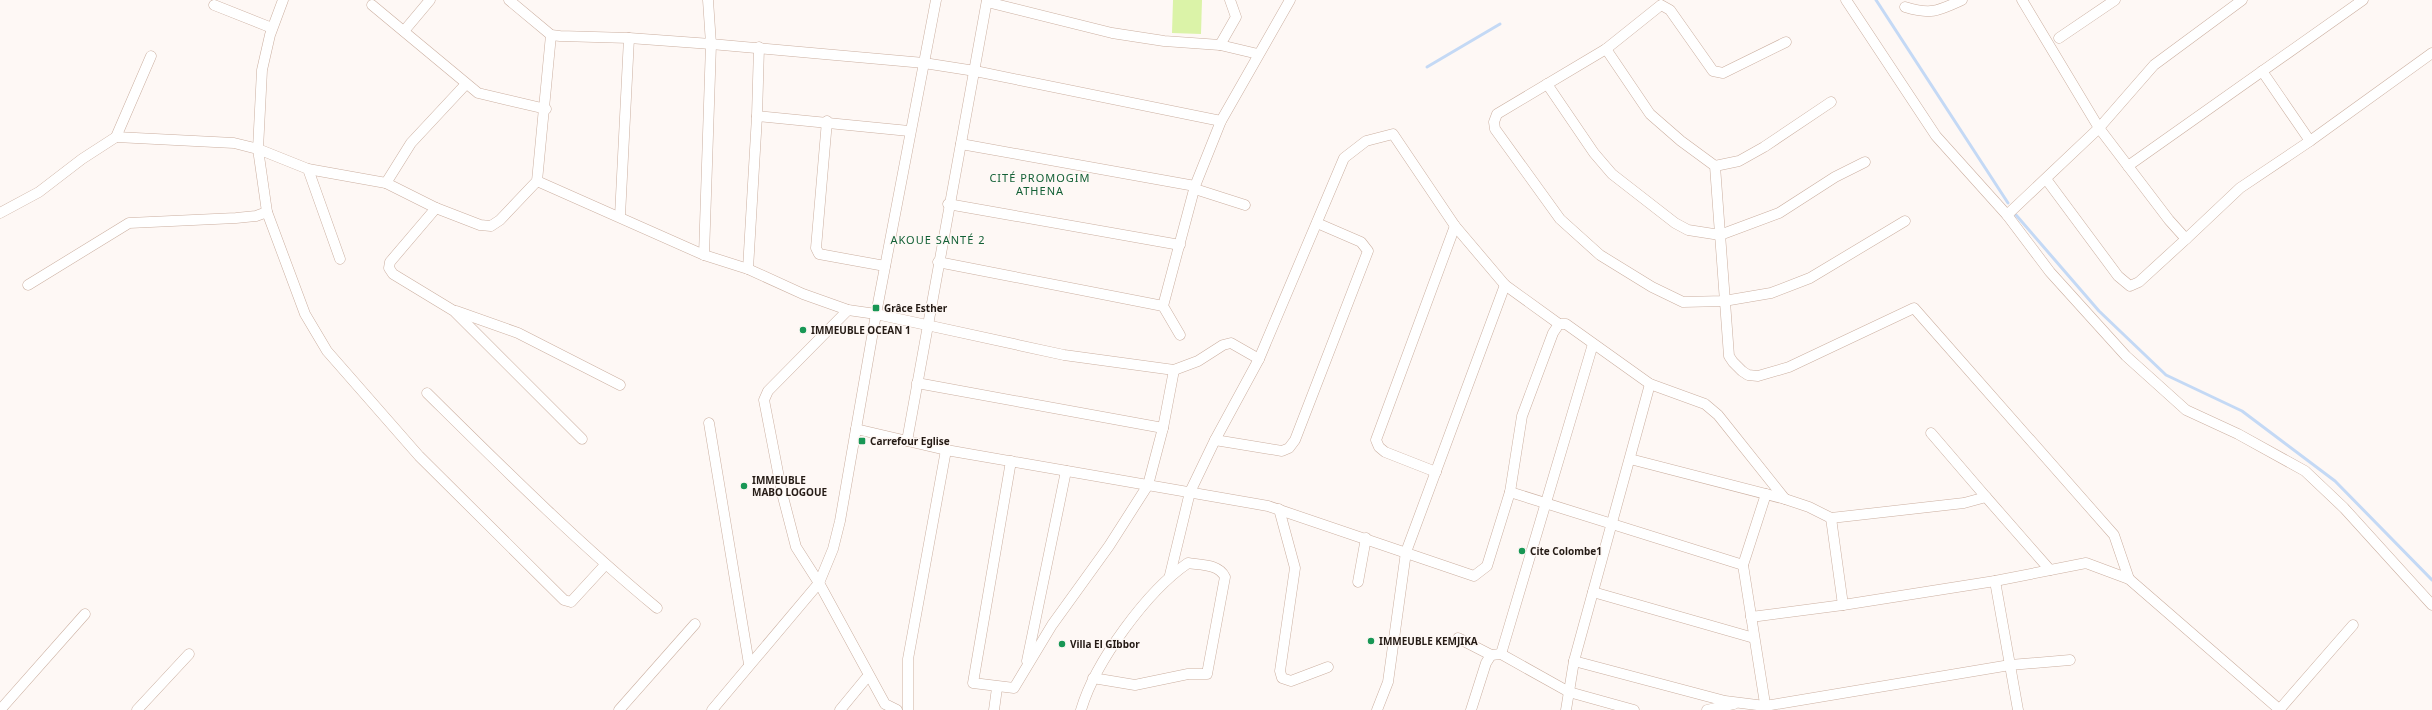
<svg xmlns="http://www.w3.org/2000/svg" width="2432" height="710" font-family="'Noto Sans',sans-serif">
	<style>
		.garden { fill: #dbf3a8 }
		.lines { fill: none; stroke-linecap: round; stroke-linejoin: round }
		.stream { stroke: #c4d9f5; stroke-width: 3 }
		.minor-casing { stroke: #cbafa0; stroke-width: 11 }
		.minor { stroke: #fff; stroke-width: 10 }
		.poi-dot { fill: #189755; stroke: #fef8f5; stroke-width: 1.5 }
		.labels { text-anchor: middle; stroke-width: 3; stroke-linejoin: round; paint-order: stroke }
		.poi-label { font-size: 10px; font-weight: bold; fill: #251b15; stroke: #fef8f5; text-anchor: start }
		.neighbourhood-label { font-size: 11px; letter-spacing: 1px; fill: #136036; stroke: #fef8f5 }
	</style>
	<rect width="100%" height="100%" fill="#fef8f5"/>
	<!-- garden -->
	<polygon class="garden" points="1173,0 1202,0 1201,34 1172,33"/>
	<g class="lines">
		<!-- stream -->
		<g class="stream">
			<polyline points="1876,0 2008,203"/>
			<polyline points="1427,67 1500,24"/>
			<polyline points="2016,215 2099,311 2166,375 2242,411 2335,481 2432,580"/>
		</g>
		<!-- minor casing -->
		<g class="minor-casing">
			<g id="minor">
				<polyline points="283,0 270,35 262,70 258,149 267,212 305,314 327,351 419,456 564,600 571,602 605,565"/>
				<polyline points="509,0 551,35 560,36 629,38 711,44 924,63 975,71 1221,121"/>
				<polyline points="1846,0 1936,136 2007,215 2050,272 2126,356 2186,410 2238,434 2305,471 2344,508 2432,605"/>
				<polyline points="2022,0 2099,128 2169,220 2186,239 2240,188 2310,141 2432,53"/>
				<polyline points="987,2 1112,33 1164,41 1220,45 1258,54"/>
				<polyline points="214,5 272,28"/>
				<polyline points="372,5 478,93 546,109"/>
				<path d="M1905 7C1931 15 1938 11 1962 0"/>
				<polyline points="404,31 430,0"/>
				<polyline points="2059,38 2115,0"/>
				<polyline points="1786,42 1723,73 1713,71 1670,10 1661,5 1606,49 1497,114 1494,122 1495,129 1560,219 1600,255 1652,287 1683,302 1724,301 1771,293 1810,278 1905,221"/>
				<polyline points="1220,45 1236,17 1230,0"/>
				<polyline points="1606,49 1650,114 1681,141 1715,166 1729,356 1733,362 1742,371 1748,375 1758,376 1789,367 1914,308 2114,535 2129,579"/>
				<polyline points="2262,71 2310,141"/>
				<polyline points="1547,84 1594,153 1612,174 1675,223 1688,230 1720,235 1779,213 1835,177 1865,162"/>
				<polyline points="757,116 909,131"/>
				<polyline points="827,121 816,248 819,254 885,266"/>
				<polyline points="116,137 234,143 258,149 308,169 386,183 436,208 480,225 491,226 500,220 537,181 551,35"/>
				<polyline points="961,144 1195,186"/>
				<polyline points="1715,166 1739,161 1764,147 1831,102"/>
				<polyline points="2128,166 2363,0"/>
				<polyline points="308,169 340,259"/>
				<polyline points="2046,179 2118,276 2130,286 2139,282 2186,239"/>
				<polyline points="537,181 704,255 748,269 803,294 848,310 876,314 1064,355 1174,370 1198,361 1223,345 1231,343 1259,359"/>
				<polyline points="386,183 411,143 466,84"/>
				<polyline points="1195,189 1245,205"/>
				<polyline points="948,204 1180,245"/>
				<polyline points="436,208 390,262 389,268 393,274 454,311 582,439"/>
				<polyline points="0,213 39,192 82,159 116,137 151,56"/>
				<polyline points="2007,215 2099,128 2154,65 2242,0"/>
				<polyline points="620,216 629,38"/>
				<polyline points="704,255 711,44 708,0"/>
				<polyline points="938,262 1163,306"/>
				<polyline points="748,269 757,116 759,47"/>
				<polyline points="28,285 129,223 236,218 256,216 267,212"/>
				<polyline points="848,310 768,391 764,400 782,493 796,547 819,583 885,704 897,710"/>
				<polyline points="456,311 518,333 620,385"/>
				<polyline points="1180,335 1163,306 1195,186 1221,121 1290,0"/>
				<polyline points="917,383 1163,428"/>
				<path d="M427 393C502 467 576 541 657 608"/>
				<polyline points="709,423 749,664"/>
				<polyline points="856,429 946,450 1268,506 1474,576 1487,566 1510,492 1522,416 1553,333 1559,324"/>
				<polyline points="1931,433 1986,497"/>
				<polyline points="1215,440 1282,451 1289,448 1295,440 1368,251 1361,242 1317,223"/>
				<polyline points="907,441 987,0"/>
				<polyline points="1630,459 1785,499 1809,507 1831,518 1964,503 1986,497 2050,570"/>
				<polyline points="1011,461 973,683 1014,688 1052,625 1109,546 1148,485 1163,428 1174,370"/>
				<polyline points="1436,472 1385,452 1379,447 1376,440 1455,226"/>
				<polyline points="1510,492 1743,565"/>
				<polyline points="1279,509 1295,568 1280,671 1282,678 1291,681 1328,667"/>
				<polyline points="1831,518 1843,605"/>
				<polyline points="1170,575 1190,492 1215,440 1259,359 1344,158 1366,141 1393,134 1455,226 1505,285 1559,324 1566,324 1650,384 1705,404 1718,415 1785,499"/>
				<polyline points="1995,581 2018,710"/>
				<polyline points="1358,582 1366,538"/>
				<polyline points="1593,592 1754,638"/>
				<polyline points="1751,617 1843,605 1995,581 2086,563 2129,579 2280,710"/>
				<polyline points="1458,638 1491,655 1501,654 1569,692 1634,710"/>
				<polyline points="1501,654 1593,344"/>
				<polyline points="1027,661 1066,471"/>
				<polyline points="1574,661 1725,701 1765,706 2010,665 2070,660"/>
				<polyline points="0,710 85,614"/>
				<polyline points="137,710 189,654"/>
				<polyline points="619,710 695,624"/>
				<polyline points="712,710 819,583 833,549 840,521 876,314 936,0"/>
				<polyline points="840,710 868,676"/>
				<polyline points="908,710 908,659 946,450"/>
				<polyline points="994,710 997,688"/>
				<path d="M1081 710C1095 662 1147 591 1188 563 1201 565 1219 564 1225 577L1207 674H1188L1135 685 1093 678"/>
				<polyline points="1377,710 1388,682 1406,552 1505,285"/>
				<polyline points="1471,710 1486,663 1491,655"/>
				<polyline points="1566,710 1574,661 1650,384"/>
				<polyline points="1707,710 1734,704"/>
				<polyline points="1766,710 1743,565 1766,494"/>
				<polyline points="2279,710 2353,625"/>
			</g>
		</g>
		<!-- minor -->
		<use href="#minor" class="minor"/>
	</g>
	<!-- markers -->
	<g class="poi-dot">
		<rect x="872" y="304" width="8" height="8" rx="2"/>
		<circle cx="803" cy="330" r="4"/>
		<rect x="858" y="437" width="8" height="8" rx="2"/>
		<circle cx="744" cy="486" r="4"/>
		<circle cx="1522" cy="551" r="4"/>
		<circle cx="1371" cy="641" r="4"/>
		<circle cx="1062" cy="644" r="4"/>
	</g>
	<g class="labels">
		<!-- poi labels -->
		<g class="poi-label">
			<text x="884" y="312">Grâce Esther</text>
			<text x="811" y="334">IMMEUBLE OCEAN 1</text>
			<text x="870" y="445">Carrefour Eglise</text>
			<text x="752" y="484">IMMEUBLE<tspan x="752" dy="12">MABO LOGOUE</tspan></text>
			<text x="1530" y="555">Cite Colombe1</text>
			<text x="1379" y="645">IMMEUBLE KEMJIKA</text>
			<text x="1070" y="648">Villa El GIbbor</text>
		</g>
		<!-- neighbourhood labels -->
		<g class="neighbourhood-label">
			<text x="1040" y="182">CITÉ PROMOGIM<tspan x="1040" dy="13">ATHENA</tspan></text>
			<text x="938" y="244">AKOUE SANTÉ 2</text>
		</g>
	</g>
</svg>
